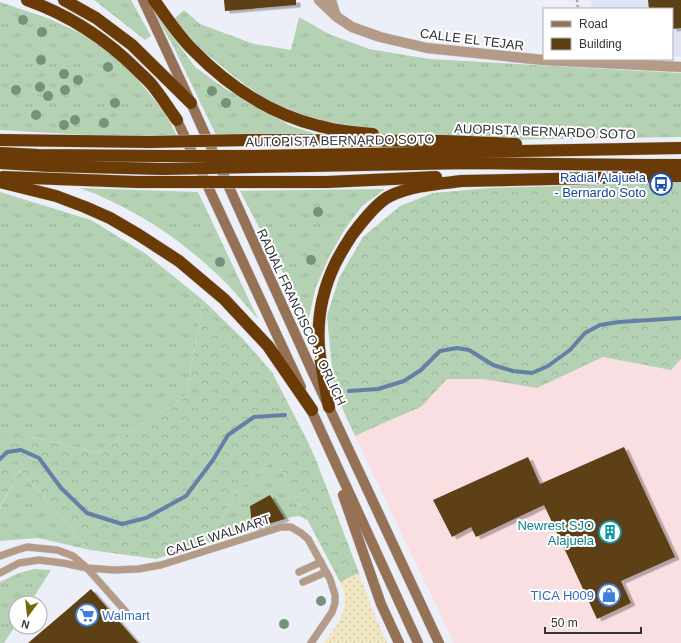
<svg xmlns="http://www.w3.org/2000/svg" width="681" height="643" font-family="Arial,sans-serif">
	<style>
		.built { fill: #e0e3f4 }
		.industrial { fill: #f9dee2 }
		.grass { fill: url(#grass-tufts) }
		.forest { fill: url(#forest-crowns) }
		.sand { fill: url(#sand-dots) }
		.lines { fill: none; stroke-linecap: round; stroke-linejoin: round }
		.stream { stroke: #6480a6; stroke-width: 4 }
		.building { fill: #5d4013; filter: url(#shadow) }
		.lane-casing { stroke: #cbcdd5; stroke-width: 8 }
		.street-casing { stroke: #cbcdd5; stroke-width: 11 }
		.secondary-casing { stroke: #cbcdd5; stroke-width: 11 }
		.highway-casing { stroke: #cbcdd5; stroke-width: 13 }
		.path { stroke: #a0a2a8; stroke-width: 2.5; stroke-dasharray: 2 3; stroke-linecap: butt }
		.lane { stroke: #b39b87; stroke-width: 7 }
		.street { stroke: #b39b87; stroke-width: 10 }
		.secondary { stroke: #957255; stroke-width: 10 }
		.highway { stroke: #6a3b06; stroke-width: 12 }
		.highway-bridge-casing { stroke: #cbcdd5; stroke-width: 13; stroke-linecap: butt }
		.highway-bridge { stroke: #6a3b06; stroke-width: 12 }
		.tree { fill: #75927b }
		.labels { text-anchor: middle; stroke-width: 4; stroke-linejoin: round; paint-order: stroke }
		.street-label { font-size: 13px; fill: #323336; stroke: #fff }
		.transit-label { font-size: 13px; fill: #164399; stroke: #fff; text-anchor: end }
		.culture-label { font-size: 13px; fill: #0d838f; stroke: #fff; text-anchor: end }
		.shop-label { font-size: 13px; fill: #366cbe; stroke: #fff; text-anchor: end }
	</style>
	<defs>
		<pattern id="grass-tufts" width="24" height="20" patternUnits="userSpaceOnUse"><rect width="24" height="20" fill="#b4d2b3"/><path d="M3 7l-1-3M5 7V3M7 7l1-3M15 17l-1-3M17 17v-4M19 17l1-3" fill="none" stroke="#9bb59b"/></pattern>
		<pattern id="forest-crowns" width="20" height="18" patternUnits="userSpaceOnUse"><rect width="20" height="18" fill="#b4d2b3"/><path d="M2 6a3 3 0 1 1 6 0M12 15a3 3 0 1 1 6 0" fill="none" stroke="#9bb59b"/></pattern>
		<pattern id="sand-dots" width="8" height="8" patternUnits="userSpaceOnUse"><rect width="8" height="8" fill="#f0e6c1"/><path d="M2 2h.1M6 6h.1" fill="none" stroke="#cec6a6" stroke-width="1.8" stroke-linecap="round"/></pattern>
		<filter id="shadow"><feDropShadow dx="4.5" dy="2.5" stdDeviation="0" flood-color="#0004"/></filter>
	</defs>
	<rect width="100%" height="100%" fill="#edeff8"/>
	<!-- built -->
	<polygon class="built" points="591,0 681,0 681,57 672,56 672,9 592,9"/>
	<!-- industrial -->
	<polygon class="industrial" points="603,357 671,370 681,359 681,643 454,643 355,436 388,421 421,407 447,379 483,379 537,388"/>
	<!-- grass -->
	<g class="grass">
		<polygon points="94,0 131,0 151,36 145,40"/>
		<polygon points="0,2 50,19 80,33 101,45 117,59 134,75 165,113 177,136 104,136 0,130"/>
		<polygon points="153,10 195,67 224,88 291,126 313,133 314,135 216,135 174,48"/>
		<polygon points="184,10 200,24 254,44 291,50 299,17 329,34 369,49 429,59 681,73 681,137 420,141 363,134 320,123 273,105 236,78 201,49 174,19"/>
		<path d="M79 188 198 192 258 319C248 308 239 297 229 286 194 250 149 217 102 197 95 193 87 191 79 188Z"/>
		<polygon points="385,189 362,206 345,229 329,257 316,287 308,321 240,191"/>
		<polygon points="0,192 91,220 146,254 204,301 185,397 97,453 32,437 0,437"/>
		<path d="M275 458 308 521C298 514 296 516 285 519L270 496 250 506 252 529 210 542 235 493Z"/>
		<polygon points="19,470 90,550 38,538 0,541 0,509"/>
		<polygon points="34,569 51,570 30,603 16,603 16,625 4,643 0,643 0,582 19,573"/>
	</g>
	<!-- forest -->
	<g class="forest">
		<polygon points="681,182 681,359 671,370 603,357 537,388 483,379 447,379 421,407 388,421 355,436 334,390 327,316 339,278 363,237 400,206 433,193 489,188"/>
		<polygon points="204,301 243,339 272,372 307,440 316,460 359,573 340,582 275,458 235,493 210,542 156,559 90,550 19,470 0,508 0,437 32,437 97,453 185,397"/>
	</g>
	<!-- sand -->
	<path class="sand" d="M359 573 376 619 387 643H324C333 630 347 614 345 597 345 592 342 586 340 582Z"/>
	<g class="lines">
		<!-- stream -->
		<g class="stream">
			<polyline points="349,391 378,389 404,381 421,370 440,351 457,348 469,350 493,365 513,371 532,373 548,366 570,350 585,333 600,325 619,322 681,318"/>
			<polyline points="0,459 7,452 21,450 39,458 61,488 87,513 122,524 146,518 186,496 213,460 228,435 254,417 285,415"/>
		</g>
	</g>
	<!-- building -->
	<g class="building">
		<polygon points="224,0 296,0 296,5 225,11"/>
		<polygon points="648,0 681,0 681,28 672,29 672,9 649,9"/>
		<polygon points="624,447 675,557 621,581 631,603 597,619 544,505 476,537 471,527 452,537 433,500 528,457 540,484"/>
		<polygon points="270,495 285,519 252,529 250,506"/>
		<polygon points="91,589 138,643 28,643 68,609"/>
	</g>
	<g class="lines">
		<!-- lane casing -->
		<g class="lane-casing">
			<g id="lane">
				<polyline points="0,556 14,551 27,547 57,550 73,556 87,568 126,612"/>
				<polyline points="299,572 321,562"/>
				<polyline points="0,573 19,563 39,560 63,563 87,568 114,570 138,569 161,565 281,527 291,527 301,533 308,539 330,579 335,595 335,603 332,612 311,643"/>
				<polyline points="303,582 326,572"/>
			</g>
		</g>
		<!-- street casing -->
		<g class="street-casing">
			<g id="street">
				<polyline points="319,0 337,17 352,27 380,37 427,48 543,60 681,67"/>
				<polyline points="331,0 336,16"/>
			</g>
		</g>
		<!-- secondary casing -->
		<g class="secondary-casing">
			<g id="secondary">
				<polyline points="143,0 191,103 312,371 439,643"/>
				<polyline points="177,120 301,387"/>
				<polyline points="308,403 418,643"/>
				<polyline points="343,495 381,604 399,643"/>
			</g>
		</g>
		<!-- highway casing -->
		<g class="highway-casing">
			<g id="highway">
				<path d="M27 0C69 15 106 39 137 70 142 75 148 80 152 85 161 96 169 109 177 120"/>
				<polyline points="64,0 96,18 132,45 191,103"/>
				<path d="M154 0C166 17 178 35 193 50 228 86 271 114 319 126 325 127 331 129 337 130 349 132 361 133 373 134"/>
				<polyline points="0,140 150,142"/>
				<polyline points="248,140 444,141 516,144"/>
				<polyline points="0,153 38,155 159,156"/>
				<polyline points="251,156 681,148"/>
				<polyline points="0,163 49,166 163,169"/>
				<polyline points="254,167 470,163 645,165 681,165"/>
				<polyline points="3,177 137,182"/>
				<polyline points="0,182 56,196 85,207 110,218 139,235 179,261 224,299 268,346 312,410"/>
				<polyline points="248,182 327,182 436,177"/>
				<path d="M329 407C325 387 321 367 319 347 317 319 323 289 335 264 340 254 346 244 352 235 361 223 377 202 390 196 413 185 438 184 462 181L681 176"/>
			</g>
		</g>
		<!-- path -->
		<polyline class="path" points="577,0 578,9"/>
		<!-- lane -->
		<use href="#lane" class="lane"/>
		<!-- street -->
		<use href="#street" class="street"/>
		<!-- secondary -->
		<use href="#secondary" class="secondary"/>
		<!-- highway -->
		<use href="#highway" class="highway"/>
		<!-- highway-bridge casing -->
		<g class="highway-bridge-casing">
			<g id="highway-bridge">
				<polyline points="150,142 248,140"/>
				<polyline points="159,156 251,156"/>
				<polyline points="163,169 254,167"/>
				<polyline points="137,182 248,182"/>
			</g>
		</g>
		<!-- highway-bridge -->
		<use href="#highway-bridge" class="highway-bridge"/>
	</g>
	<!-- trees -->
	<g class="tree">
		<circle cx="23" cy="20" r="5"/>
		<circle cx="42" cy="32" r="5"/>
		<circle cx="41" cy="60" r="5"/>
		<circle cx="108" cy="67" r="5"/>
		<circle cx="64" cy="74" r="5"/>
		<circle cx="78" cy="80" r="5"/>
		<circle cx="40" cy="87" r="5"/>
		<circle cx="16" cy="90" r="5"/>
		<circle cx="65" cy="90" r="5"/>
		<circle cx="212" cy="91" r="5"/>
		<circle cx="48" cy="96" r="5"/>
		<circle cx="115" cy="103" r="5"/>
		<circle cx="226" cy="103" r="5"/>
		<circle cx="36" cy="115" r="5"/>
		<circle cx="75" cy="120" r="5"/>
		<circle cx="104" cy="123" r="5"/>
		<circle cx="64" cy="125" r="5"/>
		<circle cx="318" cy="212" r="5"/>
		<circle cx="311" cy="260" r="5"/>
		<circle cx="220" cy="262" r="5"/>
		<circle cx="321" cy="601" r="5"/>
		<circle cx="284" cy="624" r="5"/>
	</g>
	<!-- icons -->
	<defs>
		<g id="bus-ring" transform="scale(1.15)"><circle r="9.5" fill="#fff" stroke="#1a4fb4" stroke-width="1.5"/><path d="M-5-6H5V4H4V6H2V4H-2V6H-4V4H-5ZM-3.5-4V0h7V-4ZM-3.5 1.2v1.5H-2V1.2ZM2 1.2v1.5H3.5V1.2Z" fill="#1a4fb4"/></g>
		<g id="building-ring" transform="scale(1.15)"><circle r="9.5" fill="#fff" stroke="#0f9aa8" stroke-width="1.5"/><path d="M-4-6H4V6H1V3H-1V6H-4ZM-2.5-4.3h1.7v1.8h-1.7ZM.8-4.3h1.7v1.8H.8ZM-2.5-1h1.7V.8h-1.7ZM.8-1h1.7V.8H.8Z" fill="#0f9aa8"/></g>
		<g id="shop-ring" transform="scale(1.15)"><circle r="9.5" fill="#fff" stroke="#3f7fe0" stroke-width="1.5"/><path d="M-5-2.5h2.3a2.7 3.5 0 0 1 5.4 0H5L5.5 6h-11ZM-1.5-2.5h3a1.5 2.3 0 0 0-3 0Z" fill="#3f7fe0"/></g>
		<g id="supermarket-ring" transform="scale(1.15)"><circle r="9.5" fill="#fff" stroke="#3f7fe0" stroke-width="1.5"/><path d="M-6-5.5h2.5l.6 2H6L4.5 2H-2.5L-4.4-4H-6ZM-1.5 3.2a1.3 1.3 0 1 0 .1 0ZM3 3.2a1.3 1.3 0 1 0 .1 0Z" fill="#3f7fe0"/></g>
	</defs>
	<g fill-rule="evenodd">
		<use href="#bus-ring" x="661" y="184"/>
		<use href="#building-ring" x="610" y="532"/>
		<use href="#shop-ring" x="609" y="595"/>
		<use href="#supermarket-ring" x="87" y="615"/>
	</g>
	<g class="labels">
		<!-- street labels -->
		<g class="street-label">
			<text transform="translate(472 39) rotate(7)" y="5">CALLE EL TEJAR</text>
			<text transform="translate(545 131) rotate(2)" y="5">AUOPISTA BERNARDO SOTO</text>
			<text transform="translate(340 140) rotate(-1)" y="5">AUTOPISTA BERNARDO SOTO</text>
			<text transform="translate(302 317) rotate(65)" y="5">RADIAL FRANCISCO J. ORLICH</text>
			<text transform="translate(218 535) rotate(-18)" y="5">CALLE WALMART</text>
		</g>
		<!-- transit labels -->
		<g class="transit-label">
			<text x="646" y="182">Radial Alajuela<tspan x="646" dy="15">- Bernardo Soto</tspan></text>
		</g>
		<!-- culture labels -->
		<g class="culture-label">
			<text x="594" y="530">Newrest SJO<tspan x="594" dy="15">Alajuela</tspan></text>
		</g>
		<!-- shop labels -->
		<g class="shop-label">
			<text x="594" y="600">TICA H009</text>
			<text x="102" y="620" text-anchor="start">Walmart</text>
		</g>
	</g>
	<!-- legend -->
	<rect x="543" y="8" width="130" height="52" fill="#ffffff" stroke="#adadaf"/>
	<rect x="551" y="21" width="20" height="6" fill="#957255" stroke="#adadaf"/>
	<text x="579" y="28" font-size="12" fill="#323336">Road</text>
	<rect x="551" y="38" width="20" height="12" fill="#5d4013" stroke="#adadaf"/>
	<text x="579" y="48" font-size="12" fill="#323336">Building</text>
	<!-- north arrow -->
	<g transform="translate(28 615) rotate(195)"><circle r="19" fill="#ffffff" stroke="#adadaf"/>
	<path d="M0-3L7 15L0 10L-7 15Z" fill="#6e6903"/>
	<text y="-6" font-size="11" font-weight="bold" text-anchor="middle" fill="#323336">N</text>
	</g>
	<!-- scale -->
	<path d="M545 627v6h96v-6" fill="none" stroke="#323336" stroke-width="2"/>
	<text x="551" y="627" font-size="12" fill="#323336" stroke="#ffffff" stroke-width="3" paint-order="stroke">50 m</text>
</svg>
